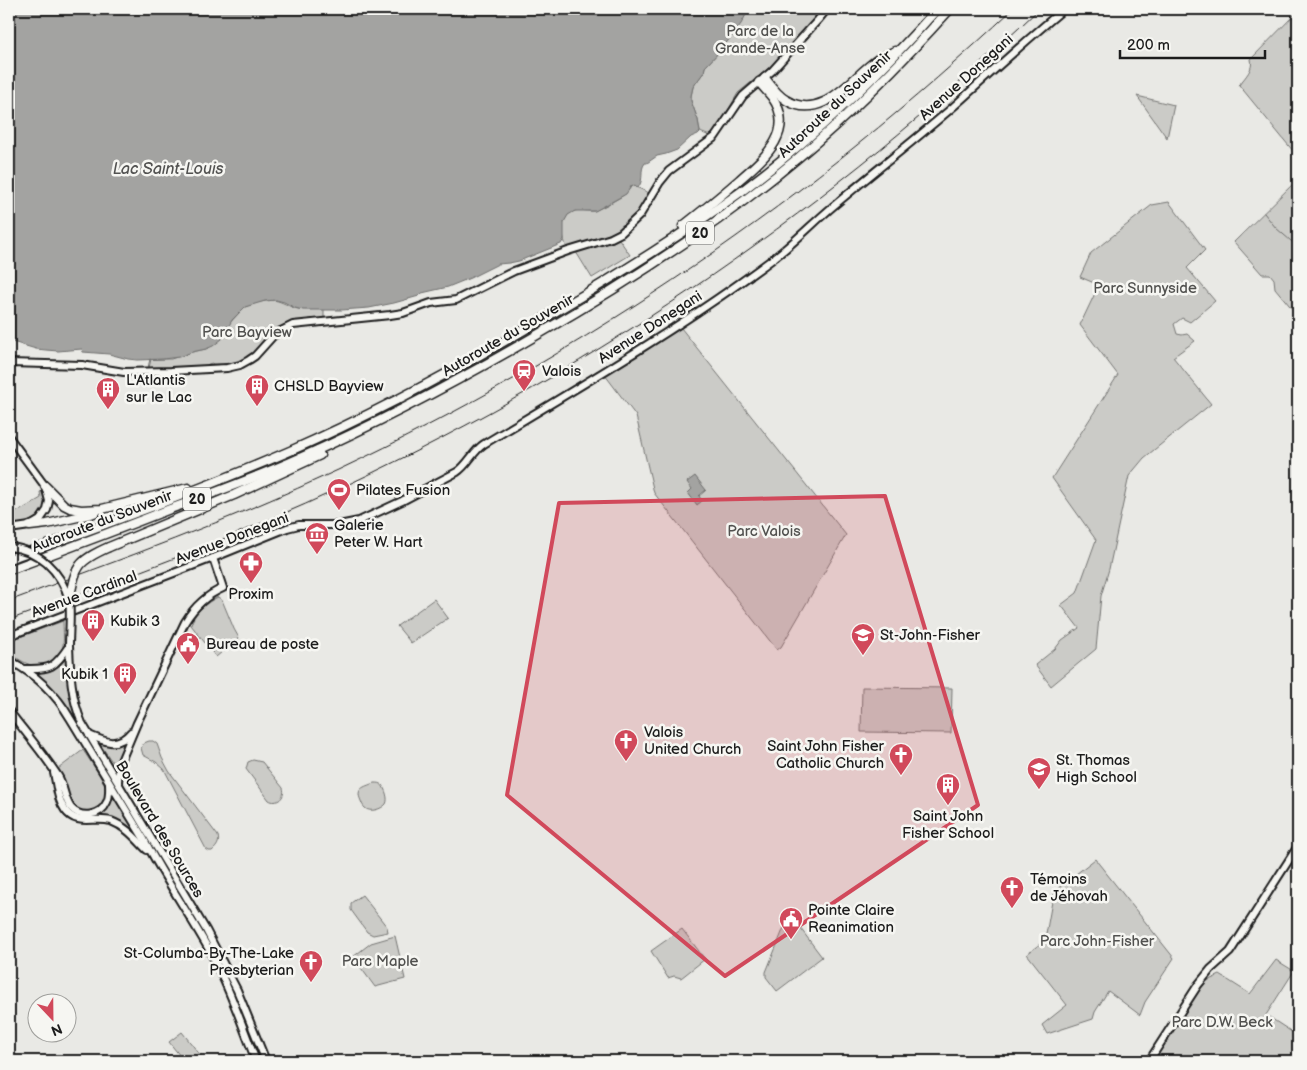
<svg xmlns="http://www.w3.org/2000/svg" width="1307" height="1070" font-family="'Balsamiq Sans',sans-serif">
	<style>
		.green { fill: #cbcbc7; stroke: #747472 }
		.water { fill: #a3a3a1; stroke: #6d6d6c }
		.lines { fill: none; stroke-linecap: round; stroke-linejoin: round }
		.stream { stroke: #6d6d6c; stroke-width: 1 }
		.secondary-casing { stroke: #1c1c1c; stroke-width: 10 }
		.highway-casing { stroke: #1c1c1c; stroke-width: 11 }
		.secondary { stroke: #f6f6f2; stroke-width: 6 }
		.highway { stroke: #f6f6f2; stroke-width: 8 }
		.rail { stroke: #1c1c1c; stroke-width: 1 }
		.secondary-bridge-casing { stroke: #1c1c1c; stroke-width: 10; stroke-linecap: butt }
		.highway-bridge-casing { stroke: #1c1c1c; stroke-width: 11; stroke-linecap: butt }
		.secondary-bridge { stroke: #f6f6f2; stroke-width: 6 }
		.highway-bridge { stroke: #f6f6f2; stroke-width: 8 }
		.marked { fill: #d1495b; fill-opacity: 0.2; stroke: #d1495b; stroke-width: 4; stroke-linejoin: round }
		.labels { text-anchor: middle; stroke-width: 5; stroke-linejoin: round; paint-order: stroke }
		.shield { fill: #f6f6f2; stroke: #5d5d5c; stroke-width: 1 }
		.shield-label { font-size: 14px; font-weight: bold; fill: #1c1c1c }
		.park-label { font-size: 15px; fill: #51514f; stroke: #f6f6f2 }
		.street-label { font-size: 15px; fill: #1c1c1c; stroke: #f6f6f2 }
		.poi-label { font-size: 15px; fill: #1c1c1c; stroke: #f6f6f2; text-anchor: start }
		.water-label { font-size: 16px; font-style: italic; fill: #525251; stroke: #f6f6f2 }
	</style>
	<rect width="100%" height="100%" fill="#e9e9e5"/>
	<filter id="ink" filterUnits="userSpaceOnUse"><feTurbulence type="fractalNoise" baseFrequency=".02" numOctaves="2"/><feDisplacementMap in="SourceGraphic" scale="10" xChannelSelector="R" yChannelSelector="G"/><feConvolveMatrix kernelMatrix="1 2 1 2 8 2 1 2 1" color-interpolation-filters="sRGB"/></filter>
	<g filter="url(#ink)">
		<!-- green -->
		<g class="green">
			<polygon points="749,9 818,9 820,11 771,66 738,93 720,124 710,136 700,132 698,120 691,101 691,96 693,87 704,72 705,67 720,51 740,24"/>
			<path d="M1298 11V157L1239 85C1245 77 1254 69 1251 59Z"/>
			<polygon points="1137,96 1174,105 1167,138"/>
			<polygon points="1298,179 1298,313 1294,311 1275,288 1274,279 1270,274 1262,274 1234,242"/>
			<path d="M632 185 649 193C646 199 643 205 639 210 622 235 594 239 567 248 562 237 559 215 575 211 581 209 588 212 594 211 598 210 622 197 625 194 628 192 630 188 632 185Z"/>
			<polygon points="1169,202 1205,250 1187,268 1215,301 1190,322 1182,318 1174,324 1177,334 1182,335 1187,334 1195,341 1173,357 1211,404 1144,458 1129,476 1109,569 1101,596 1096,649 1051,686 1035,665 1055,649 1062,640 1079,628 1061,605 1077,593 1096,540 1052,478 1118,375 1080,325 1099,285 1080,277 1091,253 1152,205"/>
			<polygon points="619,239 630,255 592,278 576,252 611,243"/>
			<path d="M271 300C280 300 286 305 294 308 303 311 315 309 324 309V319C310 320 295 320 282 327 262 337 256 358 232 364 226 365 219 364 213 364L212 363 208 364V366L149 368 151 359H171L192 352 206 349 239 313 245 307 255 303Z"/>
			<polygon points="681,328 846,535 781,647 777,650 654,493 636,416 605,375"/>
			<path d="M42 491C44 495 46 499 46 503 45 512 37 521 29 523 22 525 15 524 9 524V513L21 510 41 498 40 492Z"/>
			<path d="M218 597 222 600 234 629 239 638 216 657 191 625C194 613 207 602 218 597Z"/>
			<polygon points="434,599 448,618 411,643 397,626"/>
			<path d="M63 621C63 628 64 637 63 645 63 650 59 655 56 659 41 675 23 662 9 653V641Z"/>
			<path d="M66 657 67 658C66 678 69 698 77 717 79 724 84 732 86 738 72 714 59 691 36 674 49 670 57 671 66 657Z"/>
			<polygon points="862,687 952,688 951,733 861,732"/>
			<polygon points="126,740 116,766 115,766 100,744"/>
			<path d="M149 741H153L157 744 162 758 169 771 218 836C220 842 217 847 212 851H209L206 849 164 769 156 762 143 755 141 748 144 743Z"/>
			<path d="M83 750C89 760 105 780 106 791 107 808 84 818 73 805 68 799 68 790 65 783 63 778 61 773 58 769Z"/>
			<path d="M253 760 262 762 283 788C286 797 277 805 269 800L246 769 248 762Z"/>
			<path d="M374 783C378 783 379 783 382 785 385 789 389 799 386 804 382 809 370 813 365 808 363 806 362 804 361 801 355 788 364 787 374 783Z"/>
			<path d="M113 798H114L140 839 131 831 95 817C103 812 109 809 113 798Z"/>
			<polygon points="1095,859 1174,958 1145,1002 1140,1015 1108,991 1095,1012 1093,1019 1047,1034 1042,1025 1067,1005 1027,954 1045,940 1053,896 1057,889"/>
			<polygon points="362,895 387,927 388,932 373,935 367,932 351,910 351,903"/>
			<polygon points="789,919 794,920 822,957 777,991 766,977 766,972 787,920"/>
			<polygon points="682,929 705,959 681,978 674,976 668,978 651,951"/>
			<polygon points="395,936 405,979 375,987 353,957 371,943"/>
			<polygon points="1276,960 1294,971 1266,1015 1298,1036 1298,1051 1292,1061 1149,1061 1198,985 1220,975 1250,994"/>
			<polygon points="182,1032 205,1061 184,1061 169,1042"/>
		</g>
		<!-- water -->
		<g class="water">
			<path d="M9 9H749L741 24 720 51 705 67 704 72 693 87 691 96V101L698 120 700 132 698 134 691 137 677 150 666 154 657 156 647 163H645C639 171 645 178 638 188L632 185 626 194 595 211H575L568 215 564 222V239L561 244 519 261 509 263 498 264 470 278 448 287 422 293 419 296 394 303 369 308 341 310H303L295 308 284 302 276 300 265 301 245 307 232 320 222 339 213 346 206 349 192 352 179 357 163 359 137 360 128 359 109 354 83 352 82 349 58 351 46 350 36 349 9 341Z"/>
			<polygon points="695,476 706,490 699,496 702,501 697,505 688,493 692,489 687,482"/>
		</g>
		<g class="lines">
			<!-- stream -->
			<g class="stream">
				<polyline points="1264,213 1276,228 1298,247"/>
				<polyline points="148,368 150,359"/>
			</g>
			<!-- secondary casing -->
			<g class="secondary-casing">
				<g id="secondary">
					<polyline points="9,363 82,365 124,372 171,371 227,368 240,365 249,360 255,356 273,336 281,331 293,325 390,315 403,313 431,303 456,300 514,271 568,251 611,238 621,233 640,215 660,182 669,171 715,137 743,96 772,71 818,20 827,9"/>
					<polyline points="9,437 45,486 49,501 47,510 40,520 30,526 9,529"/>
					<path d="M9 636 213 558 287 528 299 525H339L359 521 402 501 457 472C468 465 473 451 484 444 582 385 682 327 774 258 796 241 815 221 837 203 875 171 915 140 953 107 990 74 1026 40 1064 9"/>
					<path d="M69 646C70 672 71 698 82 723L206 930 237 990 266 1061"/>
					<path d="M9 660C35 674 55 692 70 718L144 839C164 878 190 915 212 955 230 989 242 1025 256 1061"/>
					<path d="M25 669C51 670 55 667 69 646"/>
					<path d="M9 711C25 732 43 753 58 776 64 785 64 799 71 808 81 819 101 816 107 802 110 796 109 789 109 783"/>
					<path d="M89 735C105 742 118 748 131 732"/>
					<path d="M54 773C57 785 57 799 65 810 77 827 95 816 111 821 127 827 136 839 147 850"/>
					<path d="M118 782 119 767 121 761 137 723 185 622C194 607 207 595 223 588L213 558"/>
					<polyline points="1149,1061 1198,985 1211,969 1230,952 1298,846"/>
				</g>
			</g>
			<!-- highway casing -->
			<g class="highway-casing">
				<g id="highway">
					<path d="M765 78C771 86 777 95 786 100 823 123 851 77 878 59 883 56 890 54 895 51"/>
					<path d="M683 226C702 211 721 196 739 180 763 159 797 132 772 97 768 92 763 87 759 82"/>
					<polyline points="45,486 64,505 70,508 81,510 102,509 188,488"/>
					<polyline points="30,526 47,524 91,514 96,512"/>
					<polyline points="109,547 234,495 320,455"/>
					<path d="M9 559C103 525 198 491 290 451 370 416 448 374 524 330 588 293 653 254 714 211 796 154 871 84 937 9"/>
					<path d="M9 570C63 550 117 530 170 509 214 493 258 477 300 458 381 422 460 380 537 335 629 282 718 225 799 157 854 111 903 61 950 9"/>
				</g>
			</g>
			<!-- secondary -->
			<use href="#secondary" class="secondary"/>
			<!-- highway -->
			<use href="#highway" class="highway"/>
			<!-- rail -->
			<g class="rail">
				<path d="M9 601C119 560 231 520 338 470 586 353 814 197 1013 9"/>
				<path d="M9 620C123 578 237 537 347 485 602 365 835 204 1039 9"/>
			</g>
			<!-- secondary-bridge casing -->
			<g class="secondary-bridge-casing">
				<path id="secondary-bridge" d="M9 547C38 549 61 571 69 600 71 610 69 634 69 646"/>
			</g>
			<!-- highway-bridge casing -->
			<g class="highway-bridge-casing">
				<path id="highway-bridge" d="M69 601C76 567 75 562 109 547"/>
			</g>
			<!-- secondary-bridge -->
			<use href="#secondary-bridge" class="secondary-bridge"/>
			<!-- highway-bridge -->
			<use href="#highway-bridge" class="highway-bridge"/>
		</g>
	</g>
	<!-- marked area -->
	<path class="marked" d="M885 496 978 805 725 976 507 795 559 503Z"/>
	<!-- icons -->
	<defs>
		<g id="station-pin" transform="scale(1.25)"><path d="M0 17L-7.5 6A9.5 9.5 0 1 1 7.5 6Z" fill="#d1495b" stroke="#f6f6f2"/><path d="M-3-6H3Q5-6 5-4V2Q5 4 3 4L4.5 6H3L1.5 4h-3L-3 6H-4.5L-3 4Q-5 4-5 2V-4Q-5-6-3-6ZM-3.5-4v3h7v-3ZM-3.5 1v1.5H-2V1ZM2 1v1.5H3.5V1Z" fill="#fff"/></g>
		<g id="building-pin" transform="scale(1.25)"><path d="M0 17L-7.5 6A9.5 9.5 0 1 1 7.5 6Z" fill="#d1495b" stroke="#f6f6f2"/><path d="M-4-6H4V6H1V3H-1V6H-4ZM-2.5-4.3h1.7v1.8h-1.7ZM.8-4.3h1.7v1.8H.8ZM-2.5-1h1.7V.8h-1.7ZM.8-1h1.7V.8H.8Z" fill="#fff"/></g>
		<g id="stadium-pin" transform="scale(1.25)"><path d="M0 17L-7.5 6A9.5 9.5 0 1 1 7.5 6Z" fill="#d1495b" stroke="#f6f6f2"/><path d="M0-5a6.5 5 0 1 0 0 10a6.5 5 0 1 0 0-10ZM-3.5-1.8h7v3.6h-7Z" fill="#fff"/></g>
		<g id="museum-pin" transform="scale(1.25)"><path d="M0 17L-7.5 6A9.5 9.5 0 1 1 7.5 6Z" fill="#d1495b" stroke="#f6f6f2"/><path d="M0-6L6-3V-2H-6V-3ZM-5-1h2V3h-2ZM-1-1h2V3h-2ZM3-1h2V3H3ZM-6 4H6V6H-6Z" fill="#fff"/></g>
		<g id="pharmacy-pin" transform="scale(1.25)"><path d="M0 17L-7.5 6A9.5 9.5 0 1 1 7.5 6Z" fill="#d1495b" stroke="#f6f6f2"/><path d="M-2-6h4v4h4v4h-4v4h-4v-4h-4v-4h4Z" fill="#fff"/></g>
		<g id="school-pin" transform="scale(1.25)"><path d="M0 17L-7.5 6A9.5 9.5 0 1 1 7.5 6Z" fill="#d1495b" stroke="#f6f6f2"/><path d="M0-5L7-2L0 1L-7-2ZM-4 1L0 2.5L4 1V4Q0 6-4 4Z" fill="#fff"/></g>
		<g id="civic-pin" transform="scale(1.25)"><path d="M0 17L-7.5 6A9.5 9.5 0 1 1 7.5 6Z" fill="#d1495b" stroke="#f6f6f2"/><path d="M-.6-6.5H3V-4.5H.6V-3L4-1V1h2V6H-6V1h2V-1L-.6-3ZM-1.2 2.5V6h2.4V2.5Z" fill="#fff"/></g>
		<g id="church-pin" transform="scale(1.25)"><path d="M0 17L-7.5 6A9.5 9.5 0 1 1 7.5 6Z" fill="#d1495b" stroke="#f6f6f2"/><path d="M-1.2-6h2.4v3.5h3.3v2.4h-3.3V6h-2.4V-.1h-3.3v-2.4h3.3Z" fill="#fff"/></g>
	</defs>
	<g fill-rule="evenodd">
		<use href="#station-pin" x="524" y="371"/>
		<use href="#building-pin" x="257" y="386"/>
		<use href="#building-pin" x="108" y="389"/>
		<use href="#stadium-pin" x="339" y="490"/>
		<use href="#museum-pin" x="317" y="534"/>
		<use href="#pharmacy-pin" x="251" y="563"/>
		<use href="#building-pin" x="93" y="621"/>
		<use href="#school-pin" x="863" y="635"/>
		<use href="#civic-pin" x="188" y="644"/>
		<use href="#building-pin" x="125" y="674"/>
		<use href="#church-pin" x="626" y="741"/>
		<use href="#church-pin" x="901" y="755"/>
		<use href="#school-pin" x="1039" y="769"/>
		<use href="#building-pin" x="948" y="785"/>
		<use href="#church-pin" x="1012" y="888"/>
		<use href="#civic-pin" x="791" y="919"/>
		<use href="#church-pin" x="311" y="962"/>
	</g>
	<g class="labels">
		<!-- shield labels -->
		<g class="shield">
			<rect x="686" y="221.5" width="28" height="23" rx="4"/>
			<rect x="183" y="487.5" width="28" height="23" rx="4"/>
		</g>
		<g class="shield-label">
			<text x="700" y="238">20</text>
			<text x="197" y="504">20</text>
		</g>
		<!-- park labels -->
		<g class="park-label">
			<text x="760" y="36">Parc de la<tspan x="760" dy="17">Grande-Anse</tspan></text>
			<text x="1145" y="293">Parc Sunnyside</text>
			<text x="247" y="337">Parc Bayview</text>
			<text x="764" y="536">Parc Valois</text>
			<text x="1097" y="946">Parc John-Fisher</text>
			<text x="380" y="966">Parc Maple</text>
			<text x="1222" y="1027">Parc D.W. Beck</text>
		</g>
		<!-- street labels -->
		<g class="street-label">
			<text transform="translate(966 77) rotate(-42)" y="5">Avenue Donegani</text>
			<text transform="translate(835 104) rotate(-43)" y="5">Autoroute du Souvenir</text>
			<text transform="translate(650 327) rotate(-33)" y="5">Avenue Donegani</text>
			<text transform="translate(508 335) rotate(-30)" y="5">Autoroute du Souvenir</text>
			<text transform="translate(102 521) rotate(-21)" y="5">Autoroute du Souvenir</text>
			<text transform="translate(232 538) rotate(-21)" y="5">Avenue Donegani</text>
			<text transform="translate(84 594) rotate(-20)" y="5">Avenue Cardinal</text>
			<text transform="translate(160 829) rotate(59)" y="5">Boulevard des Sources</text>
		</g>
		<!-- poi labels -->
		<g class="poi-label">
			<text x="542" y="376">Valois</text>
			<text x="126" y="385">L'Atlantis<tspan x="126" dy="17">sur le Lac</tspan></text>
			<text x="274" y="391">CHSLD Bayview</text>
			<text x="356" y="495">Pilates Fusion</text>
			<text x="334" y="530">Galerie<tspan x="334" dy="17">Peter W. Hart</tspan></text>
			<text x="251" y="599" text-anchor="middle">Proxim</text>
			<text x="110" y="626">Kubik 3</text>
			<text x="880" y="640">St-John-Fisher</text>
			<text x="206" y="649">Bureau de poste</text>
			<text x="108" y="679" text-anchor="end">Kubik 1</text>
			<text x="644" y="737">Valois<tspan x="644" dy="17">United Church</tspan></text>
			<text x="884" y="751" text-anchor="end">Saint John Fisher<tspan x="884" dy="17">Catholic Church</tspan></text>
			<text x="1056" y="765">St. Thomas<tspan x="1056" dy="17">High School</tspan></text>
			<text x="948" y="821" text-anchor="middle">Saint John<tspan x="948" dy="17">Fisher School</tspan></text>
			<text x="1030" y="884">Témoins<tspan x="1030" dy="17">de Jéhovah</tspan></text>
			<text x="808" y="915">Pointe Claire<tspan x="808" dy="17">Reanimation</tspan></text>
			<text x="294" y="958" text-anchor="end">St-Columba-By-The-Lake<tspan x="294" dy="17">Presbyterian</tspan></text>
		</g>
		<!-- water labels -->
		<g class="water-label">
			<text x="168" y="174">Lac Saint-Louis</text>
		</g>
	</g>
	<!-- margin -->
	<rect width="1307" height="1070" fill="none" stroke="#f6f6f2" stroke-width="30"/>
	<rect x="15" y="15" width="1277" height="1040" fill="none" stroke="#1c1c1c" stroke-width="2" filter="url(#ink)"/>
	<!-- north arrow -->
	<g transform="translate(52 1018) rotate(158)"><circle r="24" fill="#f6f6f2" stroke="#9f9f9c"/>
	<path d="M0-4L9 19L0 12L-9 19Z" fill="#d1495b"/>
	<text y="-8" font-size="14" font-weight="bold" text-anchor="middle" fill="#1c1c1c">N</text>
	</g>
	<!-- scale -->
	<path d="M1120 50v8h145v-8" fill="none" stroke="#1c1c1c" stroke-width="2.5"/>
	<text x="1127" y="50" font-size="15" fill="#1c1c1c" stroke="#f6f6f2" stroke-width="4" paint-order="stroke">200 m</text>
</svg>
